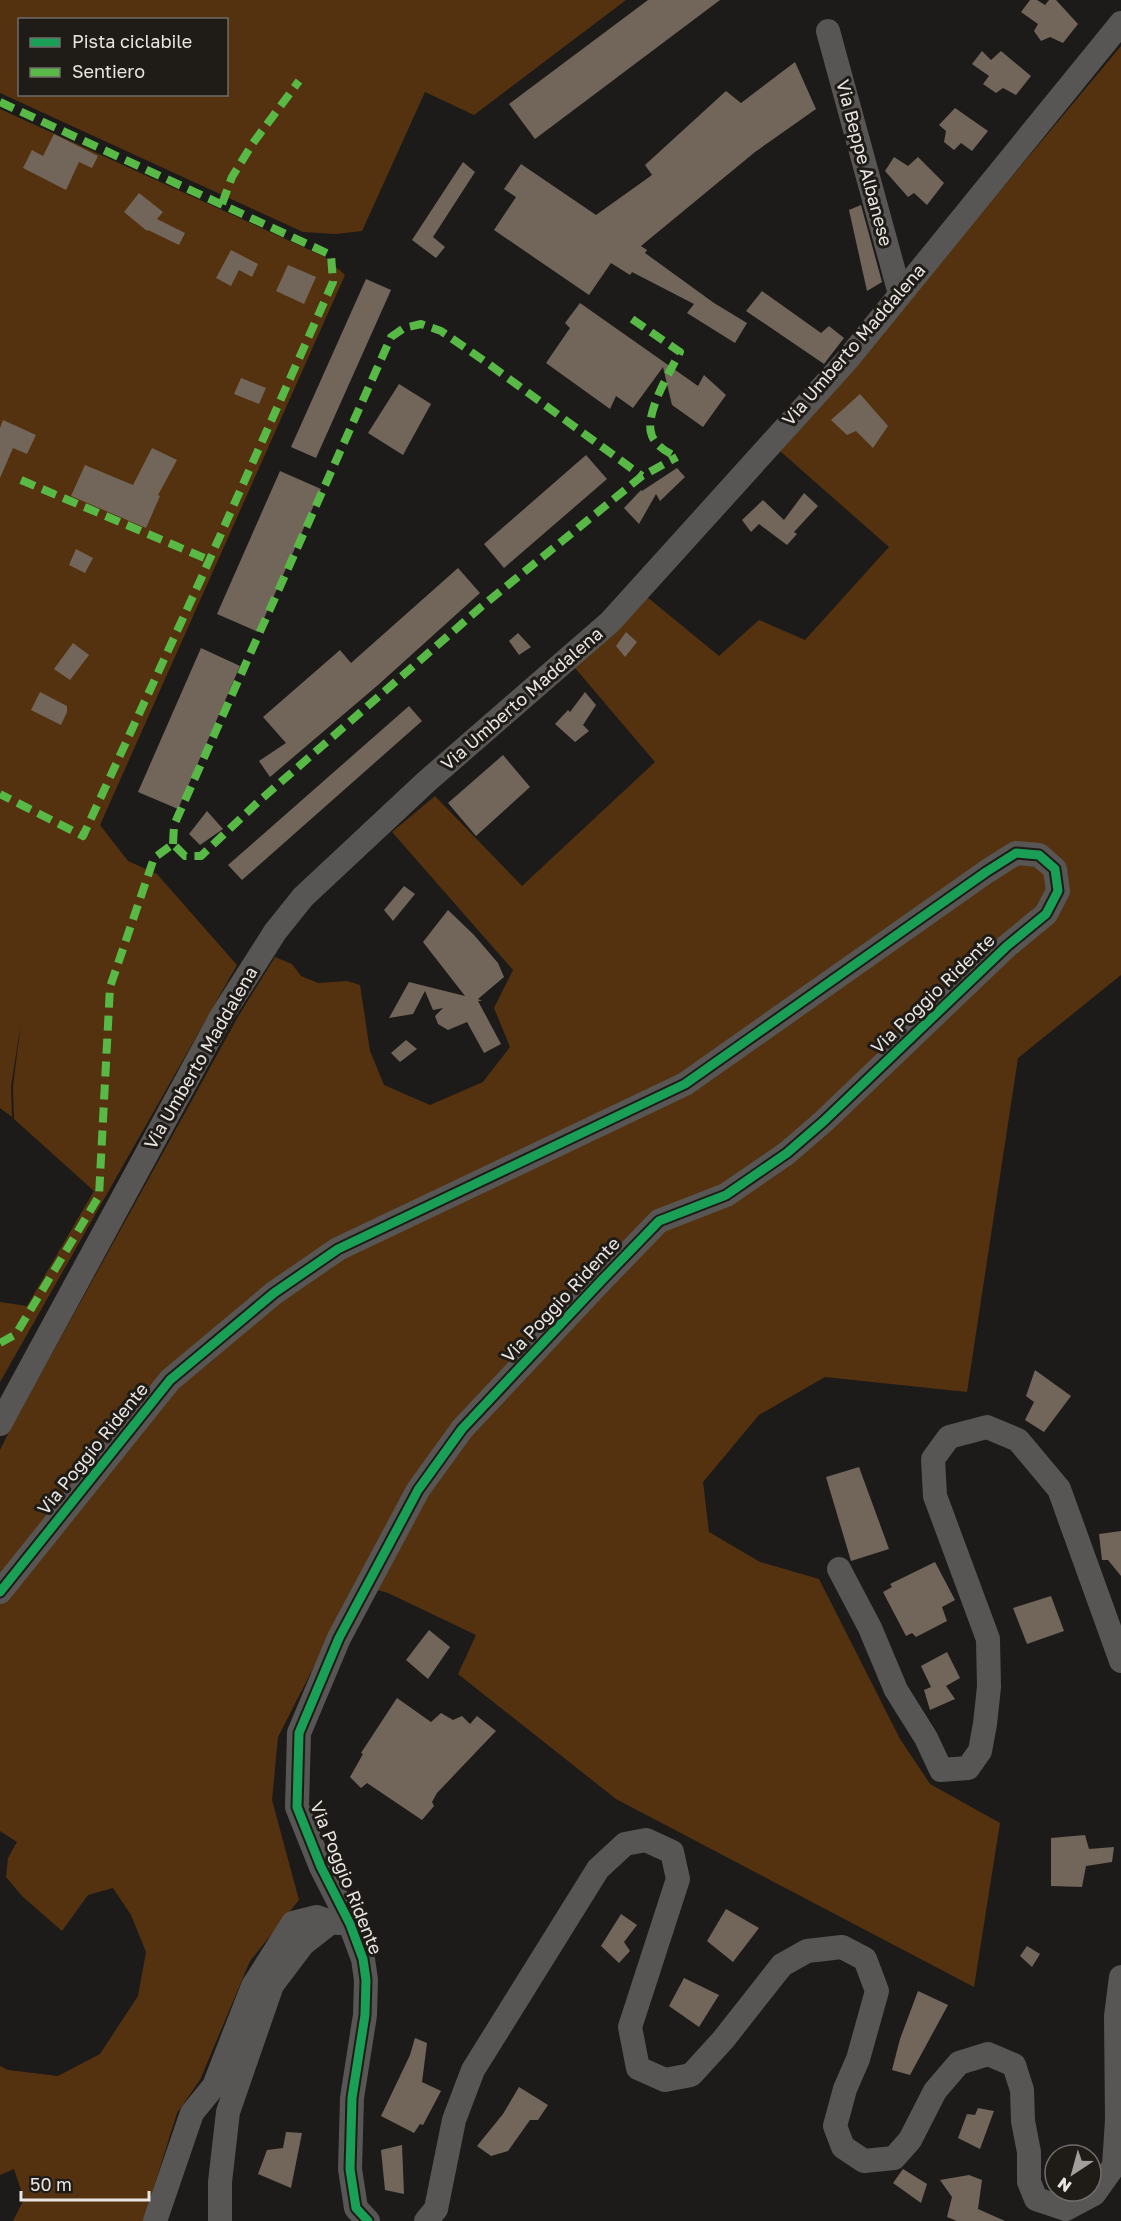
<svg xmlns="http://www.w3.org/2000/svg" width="1121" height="2221" font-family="'Golos Text',sans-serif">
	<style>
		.green { fill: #54320f; fill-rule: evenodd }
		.building { fill: #72665a }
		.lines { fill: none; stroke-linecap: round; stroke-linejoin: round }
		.minor { stroke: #585654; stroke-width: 24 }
		.quiet { stroke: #58b947; stroke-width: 8; stroke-dasharray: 15 8; stroke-linecap: butt }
		.cycleway-casing { stroke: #1f1b17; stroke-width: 13 }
		.cycleway { stroke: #1a9f57; stroke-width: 9 }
		.labels { text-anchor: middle; stroke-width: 6; stroke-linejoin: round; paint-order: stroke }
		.street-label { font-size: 18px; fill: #e8e5e3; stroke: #1f1b17 }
	</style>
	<rect width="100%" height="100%" fill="#1d1b19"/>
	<!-- green -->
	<g class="green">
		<path d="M0 0H626L474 115 425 92 362 231 336 234 303 232 0 93ZM20 20H226V94H20Z"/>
		<polygon points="1121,46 1121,975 1018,1058 967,1392 825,1377 759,1415 703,1482 709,1532 760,1562 819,1579 900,1739 930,1784 1000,1823 974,1987 616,1799 458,1674 476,1635 388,1593 356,1584 278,1737 272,1800 299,1900 250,1961 200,2080 177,2113 144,2219 143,2221 13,2221 24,2199 14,2169 0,2175 0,2066 8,2070 58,2076 100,2054 138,1996 146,1952 131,1915 113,1888 88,1895 62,1931 22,1896 6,1877 8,1858 17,1842 0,1831 0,1450 11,1428 239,1015 275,957 292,964 301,976 318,983 347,981 360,985 370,1051 384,1085 430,1105 483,1082 510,1047 494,1008 513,970 392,832 435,796 522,886 655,762 575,668 614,633 647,597 719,656 759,620 805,640 889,547 780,451 848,373"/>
		<polygon points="0,109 325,257 345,275 100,825 128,861 157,874 237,965 0,1382 0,1302 27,1306 94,1191 14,1119 13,1086 21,1023 11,1086 12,1117 0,1108"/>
	</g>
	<!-- building -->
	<g class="building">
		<polygon points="648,0 720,0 535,139 509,104"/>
		<polygon points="1030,0 1037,0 1045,5 1049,0 1056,0 1078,24 1063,43 1050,37 1041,41 1034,31 1038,24 1021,12"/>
		<polygon points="982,51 991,60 1001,51 1031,76 1016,95 1003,88 996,93 983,84 989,76 972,64"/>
		<polygon points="795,62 816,109 755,152 641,246 647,250 645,253 714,303 747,323 735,343 687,313 694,304 632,272 630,275 611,263 589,295 494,230 516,197 504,189 521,164 596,215 652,175 645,165 726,91 741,103"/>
		<polygon points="955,108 988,131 972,151 961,143 954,150 944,142 946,131 939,125"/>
		<polygon points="54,134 98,156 92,168 79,162 66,190 23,168 32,150 43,156"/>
		<polygon points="894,157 908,166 918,157 944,183 927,205 914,193 908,197 885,171"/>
		<polygon points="463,162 475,172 433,237 445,247 436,258 412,240"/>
		<polygon points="139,193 163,212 157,219 185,233 179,245 148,230 147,231 124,212"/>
		<polygon points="861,205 882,282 867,291 849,210"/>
		<polygon points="231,250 258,264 252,277 239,270 231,286 216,278"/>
		<polygon points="288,265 316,277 304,304 276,291"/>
		<polygon points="366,279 391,290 316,458 291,447"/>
		<polygon points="762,291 821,333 829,326 844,338 824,364 746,311"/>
		<polygon points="580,303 698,386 704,375 726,395 703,427 672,405 663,367 633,408 616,396 610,409 546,363 570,328 565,323"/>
		<polygon points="241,378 266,388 259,404 234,394"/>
		<polygon points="399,384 431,404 403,455 368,433"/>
		<polygon points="860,394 888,426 873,448 856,431 847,435 831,420"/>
		<polygon points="3,420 36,435 27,454 13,448 0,478 0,428"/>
		<polygon points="152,448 177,460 158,495 160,496 146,528 71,496 85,465 133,485"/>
		<polygon points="586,455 607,479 504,568 484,544"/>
		<polygon points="677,468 685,477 660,501 656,494 639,524 624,508 641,490 642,491"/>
		<polygon points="280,471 321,489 258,632 217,614"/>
		<polygon points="804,493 818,506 794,532 797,534 787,545 759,524 751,532 742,520 763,500 784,520"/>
		<polygon points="76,549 93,558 85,573 69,565"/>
		<polygon points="458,568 480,593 378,685 270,777 259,761 286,743 263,717 340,650 351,663"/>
		<polygon points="626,632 637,642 625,657 616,646"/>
		<polygon points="518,633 531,647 519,655 509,641"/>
		<polygon points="73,643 89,655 70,680 54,669"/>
		<polygon points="201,648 240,666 178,809 138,792"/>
		<polygon points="40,692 67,706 67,712 61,725 31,710"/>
		<polygon points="585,692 596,705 583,725 589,731 575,742 555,724 568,710 570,712"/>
		<polygon points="409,706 422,721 242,880 228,865"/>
		<polygon points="503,755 530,787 476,836 448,803"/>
		<polygon points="207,811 223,829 200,845 189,834"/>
		<polygon points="404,886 415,894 393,921 384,910"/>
		<polygon points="448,910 474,935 498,963 504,977 478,999 482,1001 478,1001 501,1044 484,1053 467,1022 448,1030 438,1024 435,1016 443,1008 433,1010 425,991 413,1014 389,1018 409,982 465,996 423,942"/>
		<polygon points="406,1040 417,1049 400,1062 391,1053"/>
		<polygon points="1035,1370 1071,1396 1044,1432 1025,1420 1034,1402 1026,1396"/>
		<polygon points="859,1467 889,1549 851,1561 826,1477"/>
		<polygon points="1121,1531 1121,1576 1108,1560 1102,1560 1099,1534"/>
		<polygon points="935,1562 955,1600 942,1607 947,1621 916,1637 912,1633 906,1636 883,1592 892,1587 890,1584"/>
		<polygon points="1051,1596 1064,1631 1027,1644 1013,1608"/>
		<polygon points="429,1630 450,1647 428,1679 406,1660"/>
		<polygon points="947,1652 960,1678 946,1686 955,1699 930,1710 924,1690 931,1687 921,1666"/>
		<polygon points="397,1698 431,1722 441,1713 453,1720 462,1716 470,1724 477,1716 496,1731 437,1793 432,1802 434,1806 422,1820 367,1783 361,1788 350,1777 363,1754 361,1753"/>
		<polygon points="1085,1835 1089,1849 1114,1847 1112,1862 1086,1866 1082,1887 1051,1886 1051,1838"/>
		<polygon points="726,1909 759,1928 733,1962 707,1941"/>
		<polygon points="621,1914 637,1925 624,1942 630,1951 619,1963 601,1946"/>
		<polygon points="1027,1946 1040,1954 1032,1967 1020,1956"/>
		<polygon points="684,1978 719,1995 699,2027 669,2006"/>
		<polygon points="918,1991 948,2005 910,2075 892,2070 900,2039"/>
		<polygon points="415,2038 427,2043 422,2082 441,2091 423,2125 420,2124 414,2133 381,2116 410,2055"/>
		<polygon points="519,2087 548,2105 538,2120 530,2120 508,2151 491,2156 477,2146 503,2114"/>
		<polygon points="978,2108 994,2111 980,2149 958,2138 967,2114 975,2115"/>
		<polygon points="286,2132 302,2133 291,2188 258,2174 267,2150 283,2148"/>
		<polygon points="402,2145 404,2194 385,2190 381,2150"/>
		<polygon points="903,2169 927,2184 921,2203 893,2183"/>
		<polygon points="969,2175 982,2180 978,2209 1005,2221 957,2221 947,2217 952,2197 940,2180"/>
	</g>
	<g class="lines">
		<!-- minor -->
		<g class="minor">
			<polyline points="828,31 900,294"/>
			<polyline points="0,1424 221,1017 275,932 303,897 426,782 610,622 847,360 1121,23"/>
			<polyline points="839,1569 870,1628 896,1690 926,1738 941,1770 968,1768 980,1751 985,1724 989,1687 988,1639 935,1496 933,1459 949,1437 987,1427 1018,1440 1059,1489 1121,1661"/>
			<polyline points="0,1592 170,1380 274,1293 338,1249 685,1084 986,872 1016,853 1039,855 1055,869 1058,891 1046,914 1007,946 824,1121 787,1153 726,1195 659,1221 602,1280 462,1429 418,1490 339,1638 299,1733 297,1807 321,1867 350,1924 363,1959 366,1980 365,2015 352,2098 350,2169 356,2208 368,2221"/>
			<polyline points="155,2221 192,2113 214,2086 253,1986 293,1923 317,1917 331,1922"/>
			<polyline points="220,2221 220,2182 228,2112 272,1985 303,1944 331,1922 339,1923"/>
			<polyline points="426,2221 436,2209 454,2120 473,2070 598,1869 625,1844 646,1840 672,1852 678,1879 630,2027 638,2068 665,2080 691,2075 723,2040 782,1965 807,1951 842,1947 865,1959 877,1991 858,2059 845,2089 835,2126 843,2147 864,2161 894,2158 910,2140 935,2091 959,2063 988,2054 1014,2065 1022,2090 1023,2121 1029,2152 1029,2182 1036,2199 1066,2209 1094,2194 1114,2166 1117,2120 1116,2016 1121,1977"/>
		</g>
		<!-- quiet -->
		<g class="quiet">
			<polyline points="0,102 331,255 333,282 200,581 83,836 0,794"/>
			<polyline points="222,204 232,177 253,143 299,81"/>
			<path d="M632 319 680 352C670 372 643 415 652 436 657 447 667 452 677 457"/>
			<polyline points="21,480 209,560"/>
			<polyline points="173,844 174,825 391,337 404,328 421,324 441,331 486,362 642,476"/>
			<polyline points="0,1343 16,1334 99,1196 110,987 154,858 173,844 185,856 201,856 258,802 481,607 642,476 677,457"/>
		</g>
		<!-- cycleway casing -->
		<g class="cycleway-casing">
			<polyline id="cycleway" points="0,1592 170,1380 274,1293 338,1249 685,1084 986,872 1016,853 1039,855 1055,869 1058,891 1046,914 1007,946 824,1121 787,1153 726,1195 659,1221 602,1280 462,1429 418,1490 339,1638 299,1733 297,1807 321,1867 350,1924 363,1959 366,1980 365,2015 352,2098 350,2169 356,2208 368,2221"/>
		</g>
		<!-- cycleway -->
		<use href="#cycleway" class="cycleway"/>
	</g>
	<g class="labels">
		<!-- street labels -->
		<g class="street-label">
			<text transform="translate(864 163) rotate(75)" y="6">Via Beppe Albanese</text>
			<text transform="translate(854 345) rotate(-49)" y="6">Via Umberto Maddalena</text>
			<text transform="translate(522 699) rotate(-41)" y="6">Via Umberto Maddalena</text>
			<text transform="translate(933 994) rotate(-44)" y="6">Via Poggio Ridente</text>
			<text transform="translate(201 1058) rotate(-60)" y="6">Via Umberto Maddalena</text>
			<text transform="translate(561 1300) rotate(-47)" y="6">Via Poggio Ridente</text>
			<text transform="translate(93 1449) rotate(-51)" y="6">Via Poggio Ridente</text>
			<text transform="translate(346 1878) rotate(68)" y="6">Via Poggio Ridente</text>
		</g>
	</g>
	<!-- legend -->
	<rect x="18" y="18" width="210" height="78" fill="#1f1b17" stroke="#6f6c69" stroke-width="1.5"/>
	<rect x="30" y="38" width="30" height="9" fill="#1a9f57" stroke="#6f6c69" stroke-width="1.5"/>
	<text x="72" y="48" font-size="18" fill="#e8e5e3">Pista ciclabile</text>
	<rect x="30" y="68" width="30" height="9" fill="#58b947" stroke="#6f6c69" stroke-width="1.5"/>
	<text x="72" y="78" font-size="18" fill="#e8e5e3">Sentiero</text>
	<!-- north arrow -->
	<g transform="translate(1073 2173) rotate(216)"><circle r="28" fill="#1f1b17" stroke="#6f6c69" stroke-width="1.5"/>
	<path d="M0-4.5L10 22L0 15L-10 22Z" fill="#a19e9c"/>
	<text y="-9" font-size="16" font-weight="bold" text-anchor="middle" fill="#e8e5e3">N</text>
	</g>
	<!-- scale -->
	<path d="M21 2191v9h128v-9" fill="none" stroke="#e8e5e3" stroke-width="3"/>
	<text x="30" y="2191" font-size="18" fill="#e8e5e3" stroke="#1f1b17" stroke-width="4.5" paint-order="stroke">50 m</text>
</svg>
